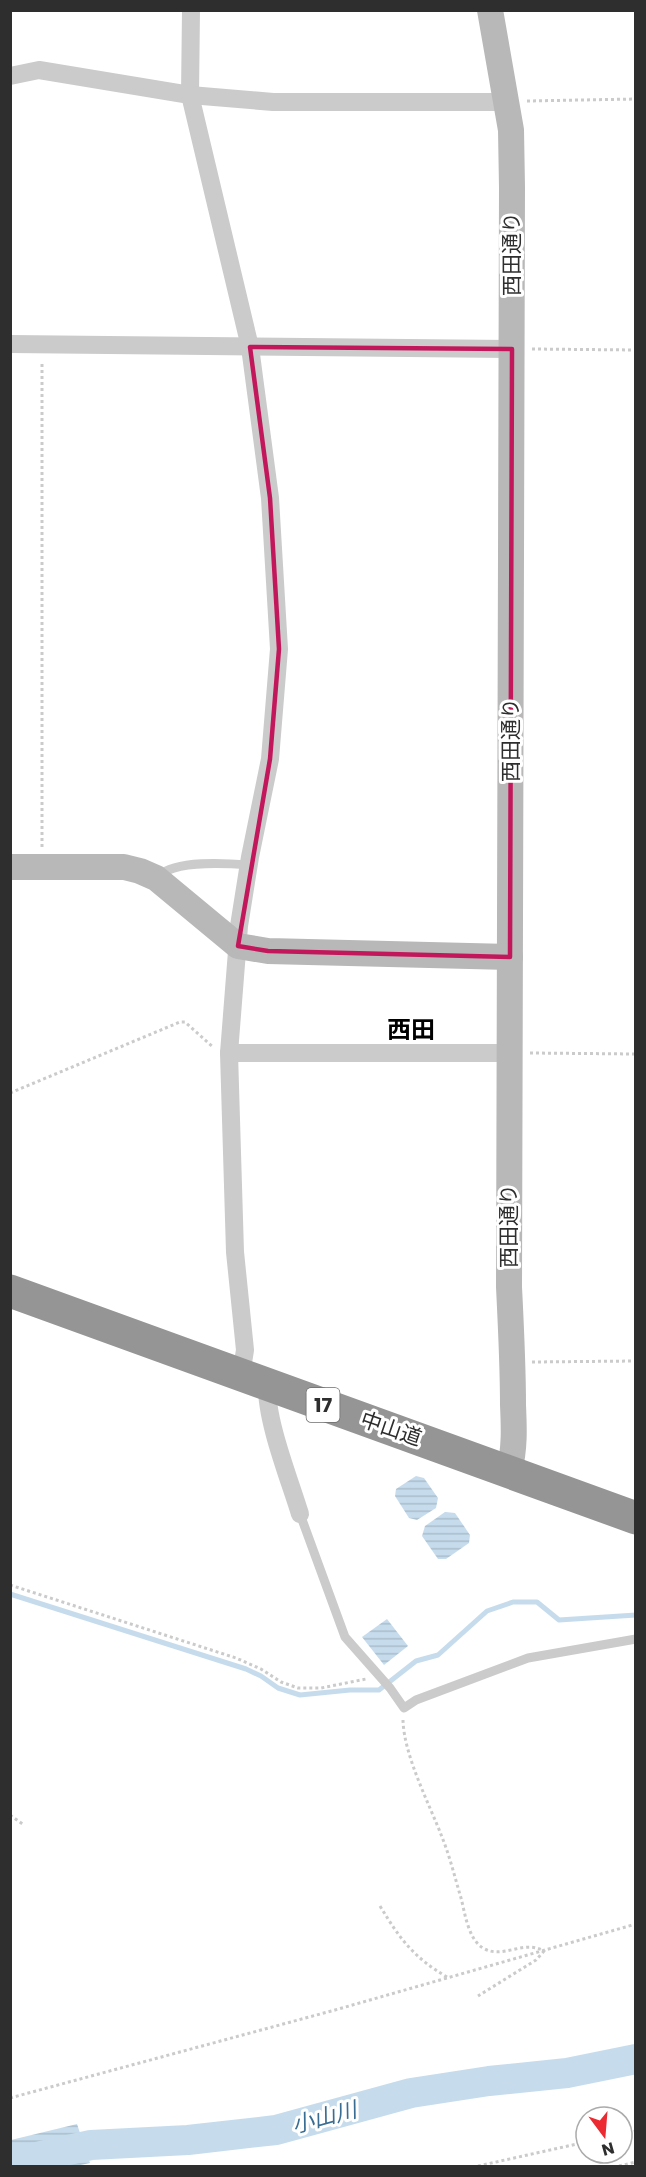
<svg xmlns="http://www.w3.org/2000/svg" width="646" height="2177" font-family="Poppins,'Noto Sans JP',sans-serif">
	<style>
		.water { fill: url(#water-rules) }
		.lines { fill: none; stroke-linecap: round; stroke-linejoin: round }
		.stream { stroke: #c6dced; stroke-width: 5 }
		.river { stroke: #c6dced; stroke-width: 30 }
		.path { stroke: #cbcbcb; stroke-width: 3; stroke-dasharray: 3 3; stroke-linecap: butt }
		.lane { stroke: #cbcbcb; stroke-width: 9 }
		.street { stroke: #cbcbcb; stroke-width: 18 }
		.secondary { stroke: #b8b8b8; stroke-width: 26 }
		.highway { stroke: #959595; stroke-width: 33 }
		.marked { fill: none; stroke: #c2185b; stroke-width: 4.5; stroke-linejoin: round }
		.labels { text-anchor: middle; stroke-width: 6; stroke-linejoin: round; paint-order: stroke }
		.shield { fill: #fff; stroke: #6d6d6d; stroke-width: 1.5 }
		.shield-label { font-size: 20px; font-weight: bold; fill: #2e2e2e }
		.street-label { font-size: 21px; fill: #2e2e2e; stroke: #fff }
		.water-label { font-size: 22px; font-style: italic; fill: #396d93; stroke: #fff }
		.quarter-label { font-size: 24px; font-weight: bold; fill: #000; stroke: #fff }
	</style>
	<defs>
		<pattern id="water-rules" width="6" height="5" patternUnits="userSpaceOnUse" patternTransform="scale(1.5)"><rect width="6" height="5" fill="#c6dced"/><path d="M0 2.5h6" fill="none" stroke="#aabdcc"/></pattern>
	</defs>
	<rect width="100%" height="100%" fill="#fff"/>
	<!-- water -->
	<g class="water">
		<polygon points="416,1476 424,1478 438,1498 436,1508 417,1520 409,1518 395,1496 396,1489"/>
		<polygon points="445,1512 455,1513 470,1535 469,1543 446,1559 438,1559 422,1536 425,1526"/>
		<polygon points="387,1619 408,1646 384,1665 362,1637"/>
		<polygon points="77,2124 90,2163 76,2166 11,2166 11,2140"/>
	</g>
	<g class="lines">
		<!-- stream -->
		<polyline class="stream" points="10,1594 246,1669 261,1676 278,1688 300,1695 350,1690 379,1690 416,1661 438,1655 487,1611 513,1602 537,1602 559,1620 636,1615"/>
		<!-- river -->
		<polyline class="river" points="10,2163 91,2145 188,2140 276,2130 411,2093 489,2081 567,2073 636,2059"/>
		<!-- path -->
		<g class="path">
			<polyline points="527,101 636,99"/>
			<polyline points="532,349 636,350"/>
			<polyline points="42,847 42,362"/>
			<polyline points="530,1053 636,1054"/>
			<polyline points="10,1093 180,1022 185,1022 213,1047"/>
			<polyline points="532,1362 636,1361"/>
			<polyline points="10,1585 236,1658 261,1669 281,1682 298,1688 321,1688 366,1679"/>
			<path d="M403 1720C404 1756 429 1803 442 1837 450 1857 455 1878 461 1898 465 1913 468 1939 483 1948 503 1960 523 1939 544 1951L536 1960 478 1996"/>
			<polyline points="10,1815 24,1825"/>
			<path d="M380 1906C400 1939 413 1957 447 1977"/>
			<polyline points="10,2098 335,2010 636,1924"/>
			<polyline points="622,2134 636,2131"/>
			<polyline points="478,2166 586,2142"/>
			<polyline points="619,2166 636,2162"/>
		</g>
		<!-- lane -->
		<g class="lane">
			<path d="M158 876C177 860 224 863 249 865"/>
			<polyline points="300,1514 345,1637 390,1688 404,1708 416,1700 528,1658 636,1639"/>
		</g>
		<!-- street -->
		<g class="street">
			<polyline points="191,10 190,95 250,347 270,498 279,649 270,759 250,857 239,926 229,1053 235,1252 245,1350 241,1375"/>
			<polyline points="10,76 39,70 190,95 273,102 507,102"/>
			<polyline points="10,344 512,349"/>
			<polyline points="229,1053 510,1053"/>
			<path d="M267 1385C266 1421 289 1478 300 1514"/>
		</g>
		<!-- secondary -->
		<g class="secondary">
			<path d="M490 10 511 130 512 187 509 1287C511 1327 513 1366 513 1405 514 1427 515 1449 509 1471"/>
			<polyline points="10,867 124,867 140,871 156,878 238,946 268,951 510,957"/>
		</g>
		<!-- highway -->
		<polyline class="highway" points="10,1291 636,1518"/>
	</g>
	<!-- marked area -->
	<path class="marked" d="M250 347 512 349 510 957 268 951 238 946 270 759 279 649 270 498Z"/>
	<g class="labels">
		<!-- shield labels -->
		<rect class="shield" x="306.5" y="1388" width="33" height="34" rx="4.5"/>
		<g class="shield-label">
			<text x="323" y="1412">17</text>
		</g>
		<!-- street labels -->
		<g class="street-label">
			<text transform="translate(512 254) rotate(-90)" y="7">西田通り</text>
			<text transform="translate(511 740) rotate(-90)" y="7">西田通り</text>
			<text transform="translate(509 1226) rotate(-90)" y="7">西田通り</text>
			<text transform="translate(391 1429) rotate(19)" y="7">中山道</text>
		</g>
		<!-- water labels -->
		<g class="water-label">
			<text transform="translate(324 2117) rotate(-15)" y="8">小山川</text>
		</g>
		<!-- quarter labels -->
		<g class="quarter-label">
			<text x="411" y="1038">西田</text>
		</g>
	</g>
	<!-- border -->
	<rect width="646" height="2177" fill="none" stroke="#2e2e2e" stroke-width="24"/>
	<!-- north arrow -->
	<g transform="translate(604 2135) rotate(164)"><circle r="28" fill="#ffffff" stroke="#ababab" stroke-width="1.5"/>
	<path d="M0-4.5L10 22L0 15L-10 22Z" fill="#eb2a31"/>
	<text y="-9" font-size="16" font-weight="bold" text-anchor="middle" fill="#2e2e2e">N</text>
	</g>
</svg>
